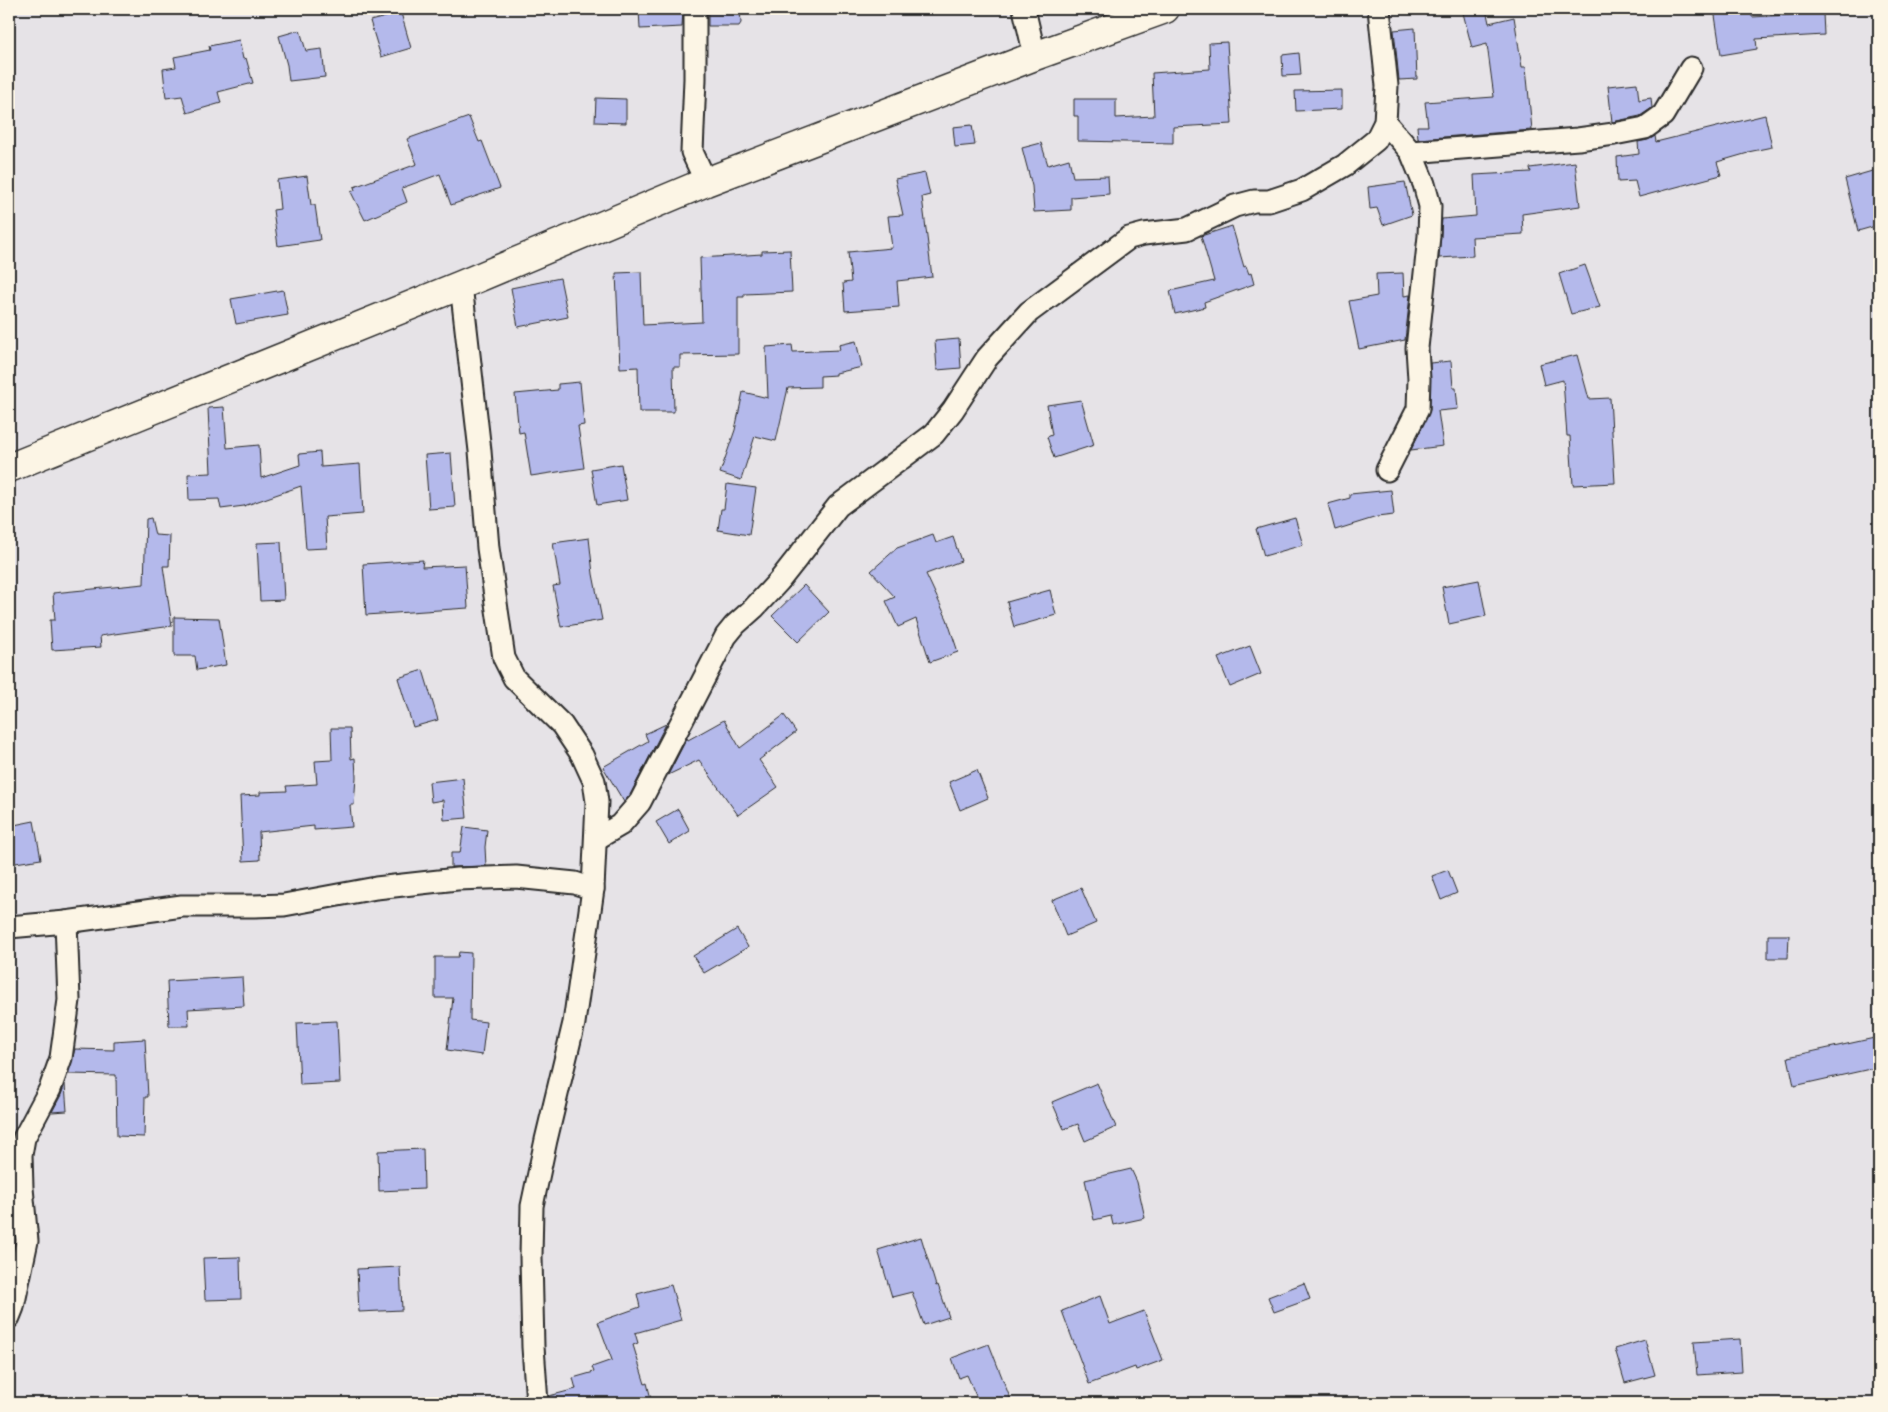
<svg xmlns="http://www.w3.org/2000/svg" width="1888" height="1412" font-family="Delius,sans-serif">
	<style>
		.building { fill: #b4b9eb; stroke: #2b2b2b }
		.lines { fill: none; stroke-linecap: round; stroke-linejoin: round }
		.street-casing { stroke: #2b2b2b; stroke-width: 25 }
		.secondary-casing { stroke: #2b2b2b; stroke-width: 31 }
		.street { stroke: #fcf5e5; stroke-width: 21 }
		.secondary { stroke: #fcf5e5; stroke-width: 28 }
	</style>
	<rect width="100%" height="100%" fill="#e6e3e7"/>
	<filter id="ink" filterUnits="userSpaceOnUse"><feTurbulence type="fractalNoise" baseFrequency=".02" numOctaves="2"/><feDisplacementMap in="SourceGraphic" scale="10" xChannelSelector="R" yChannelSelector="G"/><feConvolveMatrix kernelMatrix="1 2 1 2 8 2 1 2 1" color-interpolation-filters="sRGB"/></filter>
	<g filter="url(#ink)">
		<!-- building -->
		<g class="building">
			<polygon points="639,9 683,9 682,27 640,29"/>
			<polygon points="708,9 740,9 741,23 739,26 708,26"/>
			<polygon points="1462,9 1486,9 1489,23 1514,17 1522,67 1526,67 1532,130 1418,139 1417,126 1428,126 1425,102 1494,97 1487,44 1472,48"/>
			<polygon points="1714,9 1752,9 1752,17 1823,13 1824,35 1756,39 1757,49 1721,55"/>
			<polygon points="401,13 411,48 381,57 370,21"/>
			<polygon points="1415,28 1417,79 1399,80 1394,30"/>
			<polygon points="300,30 306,51 322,49 325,77 289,81 287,65 279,36"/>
			<polygon points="239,40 243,59 246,58 253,83 218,92 221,103 187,113 182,96 166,98 163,69 176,67 174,57 210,50 209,46"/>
			<polygon points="1227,42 1232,124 1173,127 1173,143 1078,141 1078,116 1074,116 1074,99 1116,99 1116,118 1154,116 1152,73 1210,69 1209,43"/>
			<polygon points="1299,53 1301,75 1283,76 1282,55"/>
			<polygon points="1637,83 1639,100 1651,98 1652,108 1640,116 1612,122 1608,86"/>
			<polygon points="1342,90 1342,109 1296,111 1295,91"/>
			<polygon points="596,98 626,99 626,123 595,122"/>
			<polygon points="1765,115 1772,147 1748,152 1748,153 1717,162 1721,175 1639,197 1635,181 1618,182 1617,157 1639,154 1638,142 1648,140 1655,136 1656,142"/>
			<polygon points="469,117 479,142 482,141 500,188 451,205 440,174 402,188 407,202 365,220 351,192 355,190 354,187 417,164 407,139"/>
			<polygon points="972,125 975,145 955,147 953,127"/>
			<polygon points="1041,143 1048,165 1069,159 1073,177 1108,176 1109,194 1071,197 1071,210 1034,212 1032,186 1022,148"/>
			<polygon points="1575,162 1580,206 1522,214 1523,234 1472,237 1473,256 1439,258 1442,219 1476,216 1474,175 1531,172 1530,168"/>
			<polygon points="1879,169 1879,225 1858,231 1845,179"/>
			<polygon points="925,173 930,195 922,197 932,277 897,281 899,307 845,311 843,283 851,282 848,252 892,248 888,216 903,215 895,179"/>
			<polygon points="307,176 311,205 315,205 320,240 278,246 273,210 280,209 277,180"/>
			<polygon points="1405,182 1412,215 1383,225 1377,208 1370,209 1368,187"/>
			<polygon points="1232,226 1244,267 1246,266 1249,274 1251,273 1254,284 1204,302 1205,307 1175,314 1170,291 1214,281 1201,236"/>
			<polygon points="790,250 792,292 744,294 744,297 738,297 738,354 680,355 680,367 673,367 674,412 639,412 638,367 620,368 616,273 641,272 643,325 702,322 700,258 762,254 762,251"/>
			<polygon points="1585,265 1600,307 1571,314 1559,274"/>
			<polygon points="1403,273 1404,296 1410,295 1405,340 1359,349 1349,301 1377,296 1376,274"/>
			<polygon points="560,278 568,317 518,327 511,288"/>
			<polygon points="283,290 288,315 236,324 231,299"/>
			<polygon points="959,339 961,368 937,370 935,341"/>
			<polygon points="856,341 862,367 836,373 836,375 820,376 820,387 788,388 776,441 755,436 741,480 720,473 735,430 743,392 768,398 766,347 792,345 793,352 840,350 839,345"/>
			<polygon points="1577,355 1589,399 1610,398 1615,483 1573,485 1570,436 1567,436 1563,380 1544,385 1539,364"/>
			<polygon points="1451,361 1453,388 1456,388 1458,409 1438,411 1443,446 1411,450 1430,410 1430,363"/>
			<polygon points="580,382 584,425 578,426 584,468 531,476 524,432 519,433 515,394 558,390 558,384"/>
			<polygon points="1081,400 1094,445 1054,458 1047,437 1052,435 1047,405"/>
			<polygon points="224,407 227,448 259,445 261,478 300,465 299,454 320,452 321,467 360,464 363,514 325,517 327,548 306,549 301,486 244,506 221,509 219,499 189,500 188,474 211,473 208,408"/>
			<polygon points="451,453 455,507 429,509 425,455"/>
			<polygon points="621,464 627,500 597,505 591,469"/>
			<polygon points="727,484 756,488 749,535 718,530 721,509 724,509"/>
			<polygon points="1391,490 1394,515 1377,517 1335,530 1328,504 1350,498 1350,494"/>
			<polygon points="151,518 155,535 170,536 169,566 163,566 172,626 100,636 101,647 52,650 50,620 55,620 53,593 144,584 146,519"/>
			<polygon points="1295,518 1303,545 1264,556 1256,529"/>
			<polygon points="933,535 936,543 953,537 961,561 926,574 947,619 958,652 930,662 916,619 898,627 886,601 895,597 871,571 897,548"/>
			<polygon points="589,538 593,574 602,620 561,627 553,586 560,585 553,543"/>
			<polygon points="281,542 284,600 260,601 257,543"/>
			<polygon points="423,560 422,567 465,565 468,608 366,615 363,564"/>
			<polygon points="1479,580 1486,616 1449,624 1442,587"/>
			<polygon points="804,585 829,612 798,642 772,616"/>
			<polygon points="1050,590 1056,615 1014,627 1007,602"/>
			<polygon points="174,617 219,618 226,665 197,670 195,656 174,656"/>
			<polygon points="1250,646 1261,674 1230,687 1218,658"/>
			<polygon points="423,670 438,720 413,727 398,678"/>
			<polygon points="784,715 796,732 759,760 778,787 738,815 699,760 668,775 687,738 688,740 724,720 740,748"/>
			<polygon points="666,724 630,795 624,802 603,767 648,741 645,734"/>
			<polygon points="331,728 350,728 351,759 355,758 356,777 354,805 350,805 352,827 314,830 314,826 259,832 260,860 243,861 240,796 260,795 260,792 287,791 286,786 317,784 315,761 332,760"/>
			<polygon points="977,770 988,798 960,810 949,782"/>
			<polygon points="463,778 467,818 444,820 443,800 431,802 429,782"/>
			<polygon points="678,809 690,831 669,844 656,822"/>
			<polygon points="34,821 41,859 9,864 9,826"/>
			<polygon points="464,827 487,830 485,847 486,866 451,867 451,853 460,853"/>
			<polygon points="1448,870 1457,893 1441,900 1432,876"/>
			<polygon points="1081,888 1096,923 1066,936 1052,900"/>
			<polygon points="737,929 748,947 704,973 693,956"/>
			<polygon points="1768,935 1789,935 1788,958 1768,958"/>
			<polygon points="459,952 471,953 470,1020 486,1022 482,1055 447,1050 453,998 435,998 435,957 458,957"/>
			<polygon points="242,977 244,1006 188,1009 189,1026 169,1026 167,981"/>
			<polygon points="337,1021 340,1083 300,1085 297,1023"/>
			<polygon points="1879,1037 1879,1067 1794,1086 1788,1057"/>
			<polygon points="145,1039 148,1097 145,1097 144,1137 117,1136 116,1075 68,1074 75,1049 114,1050 114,1041"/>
			<polygon points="1097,1083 1116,1127 1085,1141 1078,1124 1064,1129 1052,1102"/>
			<polygon points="65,1084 67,1111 52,1112 61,1095"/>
			<polygon points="423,1149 424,1189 379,1191 378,1151"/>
			<polygon points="1131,1169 1137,1182 1145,1218 1113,1225 1111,1216 1094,1220 1085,1180"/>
			<polygon points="921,1237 936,1286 938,1285 949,1317 924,1325 912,1292 892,1297 878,1250"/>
			<polygon points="240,1257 241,1299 205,1300 203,1258"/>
			<polygon points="400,1267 402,1310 359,1312 357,1269"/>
			<polygon points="1304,1283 1310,1299 1274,1312 1268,1297"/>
			<polygon points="671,1285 681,1320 635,1333 638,1343 633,1345 645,1384 647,1383 652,1403 549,1403 549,1396 576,1389 573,1378 594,1372 592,1367 612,1360 598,1322 640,1307 637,1294"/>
			<polygon points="1100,1296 1110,1324 1144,1311 1163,1360 1136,1370 1135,1367 1089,1384 1062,1311"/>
			<polygon points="1740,1339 1742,1372 1697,1375 1694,1342"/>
			<polygon points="1645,1340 1655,1375 1625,1383 1615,1349"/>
			<polygon points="989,1344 1012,1403 979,1403 967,1375 959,1378 952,1358"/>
		</g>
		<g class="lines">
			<!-- street casing -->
			<g class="street-casing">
				<g id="street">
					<polyline points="695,9 695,79 692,152 706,182"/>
					<polyline points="1024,9 1035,56"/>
					<polyline points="1385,122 1411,152 1424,184 1430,206 1429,236 1417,348 1419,379 1418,409 1387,470"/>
					<polyline points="1411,152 1578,139 1614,134 1645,128 1663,115 1691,68"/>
					<polyline points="461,285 480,451 488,548 504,658 514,678 562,725 582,755 594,781 597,802 593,889 574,1023 546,1140 532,1206 531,1257 533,1347 537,1403"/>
					<polyline points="596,839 620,825 640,802 726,636 735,625 754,608 779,581 838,506 934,434 953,410 987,358 1029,312 1129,238 1144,234 1187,229 1235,206 1254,201 1269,201 1302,190 1345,165 1376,140 1385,122 1387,86 1379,9"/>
					<polyline points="9,927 66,922 182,906 254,906 284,905 376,888 457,879 516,877 575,883 593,889"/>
					<polyline points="9,1317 13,1307 27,1241 22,1188 21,1155 24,1138 50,1089 61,1058 69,1000 66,922"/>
				</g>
			</g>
			<!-- secondary casing -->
			<g class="secondary-casing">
				<polyline id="secondary" points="9,468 461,285 706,182 1035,56 1165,9"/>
			</g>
			<!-- street -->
			<use href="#street" class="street"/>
			<!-- secondary -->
			<use href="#secondary" class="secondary"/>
		</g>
	</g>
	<!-- margin -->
	<rect width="1888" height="1412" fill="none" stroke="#fcf5e5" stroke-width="30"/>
	<rect x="15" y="15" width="1858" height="1382" fill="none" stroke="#2b2b2b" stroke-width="2" filter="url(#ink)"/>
</svg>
